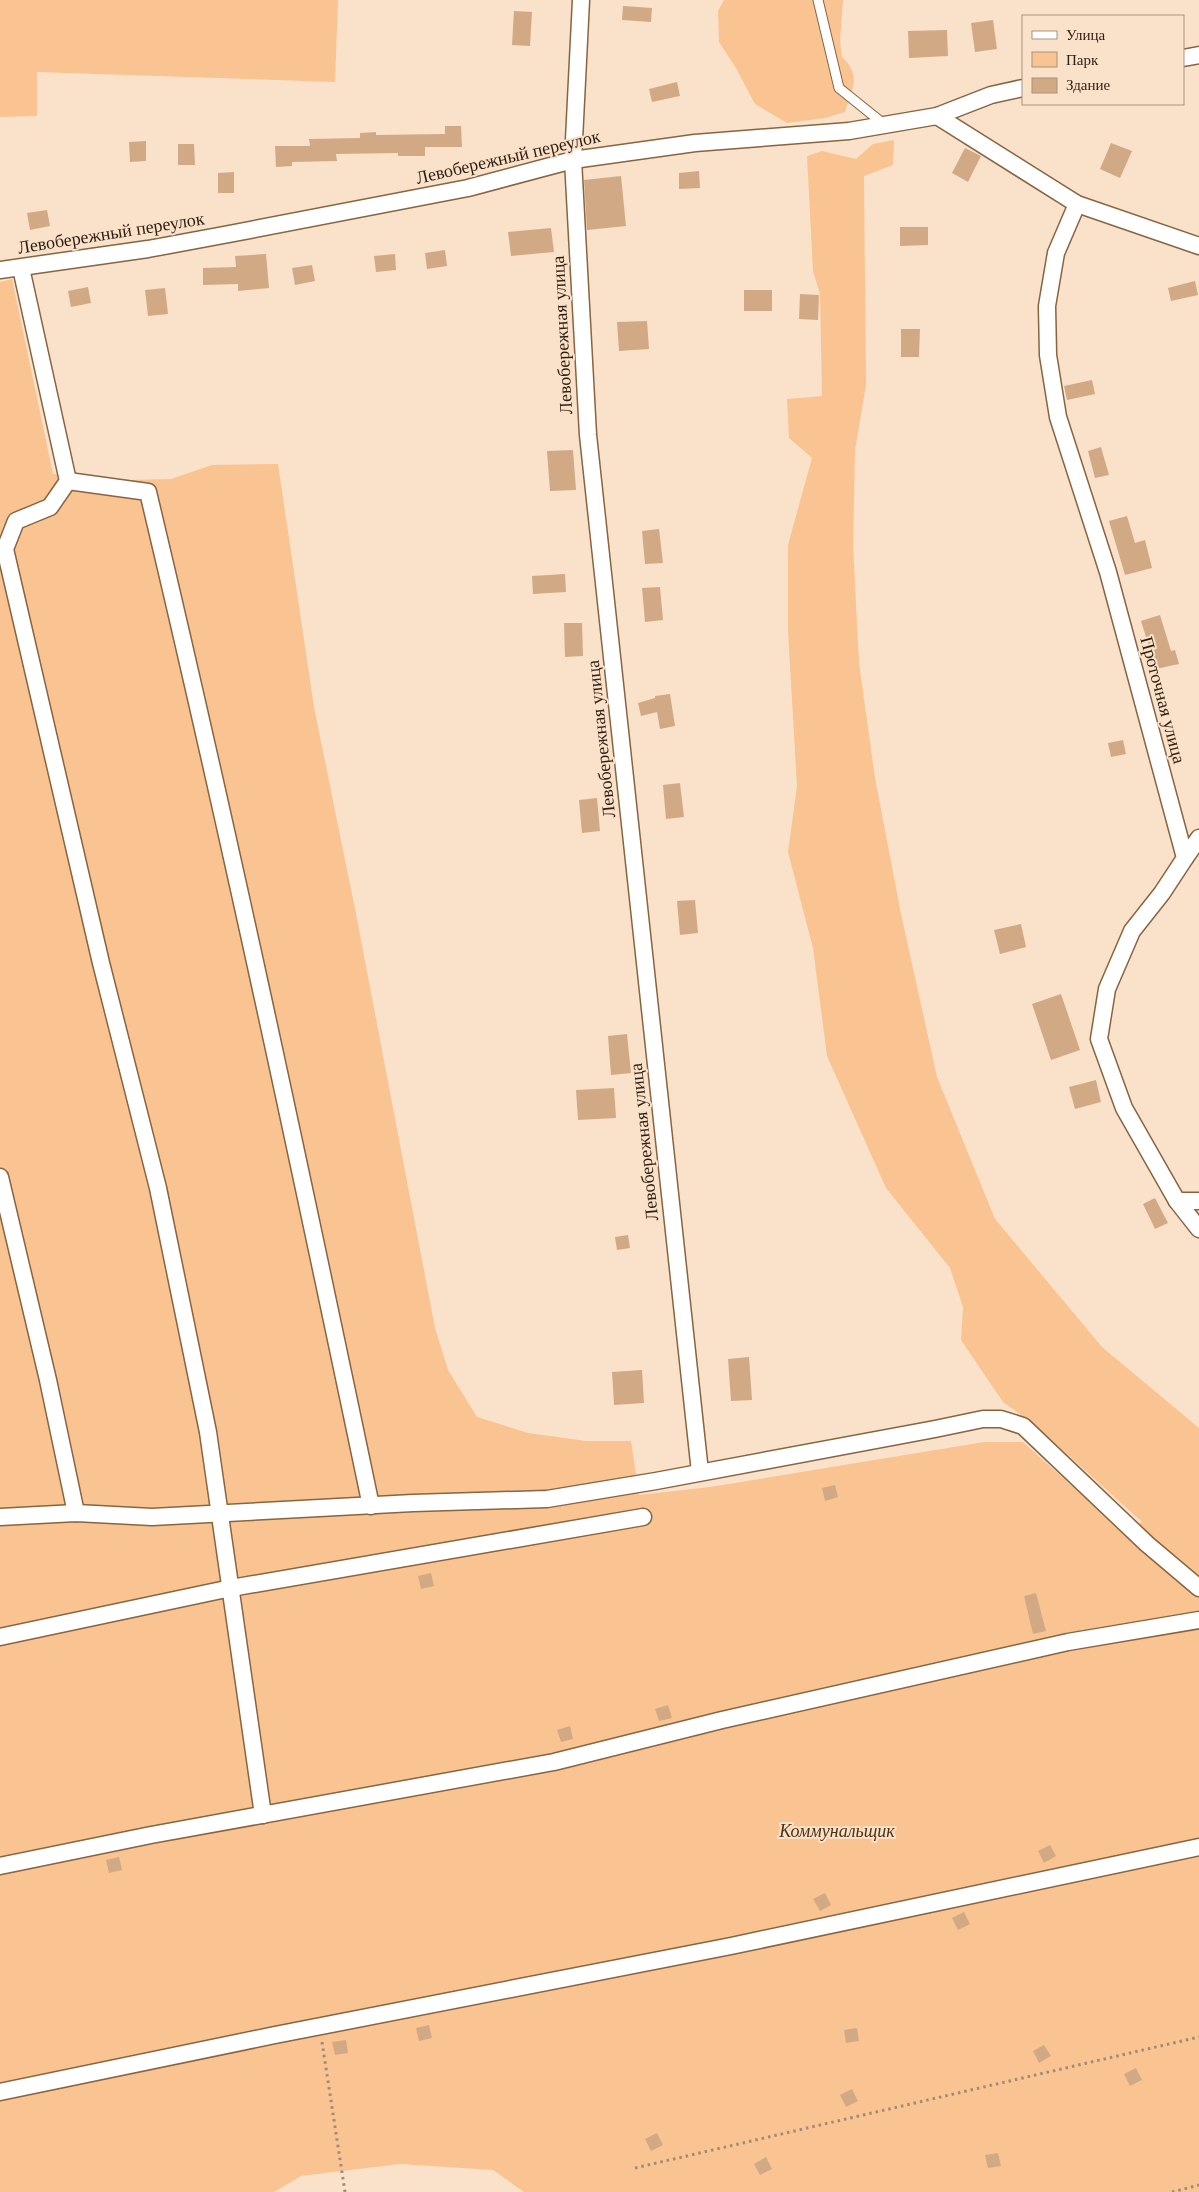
<svg xmlns="http://www.w3.org/2000/svg" width="1199" height="2192" font-family="Georgia,serif">
	<style>
		.green { fill: #f9c491 }
		.building { fill: #d1aa85 }
		.lines { fill: none; stroke-linecap: round; stroke-linejoin: round }
		.lane-casing { stroke: #886441; stroke-width: 11 }
		.street-casing { stroke: #886441; stroke-width: 19 }
		.path { stroke: #a08b78; stroke-width: 3; stroke-dasharray: 2.5 4; stroke-linecap: butt }
		.lane { stroke: #fff; stroke-width: 9 }
		.street { stroke: #fff; stroke-width: 16 }
		.labels { text-anchor: middle; stroke-width: 4; stroke-linejoin: round; paint-order: stroke }
		.street-label { font-size: 18px; fill: #2d1e0f; stroke: #fae1ca }
		.park-label { font-size: 18px; font-style: italic; fill: #50310f; stroke: #fae1ca }
	</style>
	<rect width="100%" height="100%" fill="#fae1ca"/>
	<!-- green -->
	<g class="green">
		<polygon points="0,0 338,0 335,82 37,72 37,116 0,117"/>
		<path d="M724 0H843L840 41 842 57C862 76 852 89 845 112L825 118 787 123 755 104 736 68 719 42 718 11Z"/>
		<polygon points="894,140 893,165 864,176 866,385 855,450 853,545 859,663 875,778 901,914 937,1077 995,1219 1102,1347 1199,1428 1199,2192 524,2192 493,2170 400,2164 301,2176 274,2192 0,2192 0,282 12,279 53,474 130,480 171,479 212,465 278,464 314,707 356,914 435,1328 448,1370 477,1417 528,1433 586,1441 631,1441 639,1495 710,1487 984,1442 1023,1442 1122,1531 1142,1522 1035,1425 1003,1402 961,1340 963,1307 950,1268 886,1188 827,1056 813,948 788,852 797,786 788,631 788,545 812,458 789,438 787,399 822,396 820,294 813,271 807,156 822,151 856,159 873,144"/>
	</g>
	<!-- building -->
	<g class="building">
		<polygon points="623,6 652,8 651,22 622,20"/>
		<polygon points="514,11 532,12 530,46 512,45"/>
		<polygon points="993,20 997,49 975,52 971,23"/>
		<polygon points="947,30 948,56 909,58 908,31"/>
		<polygon points="677,82 680,96 652,102 649,89"/>
		<polygon points="445,126 461,126 462,147 425,147 425,156 398,156 398,153 336,154 337,161 292,162 292,166 276,167 275,146 310,146 309,139 360,138 360,133 376,132 376,135 445,134"/>
		<polygon points="146,141 146,161 130,162 129,142"/>
		<polygon points="1111,143 1132,151 1120,178 1100,169"/>
		<polygon points="178,144 194,144 195,165 178,165"/>
		<polygon points="965,148 981,156 968,182 952,173"/>
		<polygon points="699,171 700,188 679,189 679,173"/>
		<polygon points="234,172 234,193 218,193 218,173"/>
		<polygon points="621,176 626,226 587,230 584,180"/>
		<polygon points="47,210 50,226 30,230 27,213"/>
		<polygon points="900,227 928,227 928,245 900,246"/>
		<polygon points="551,228 554,252 511,256 508,232"/>
		<polygon points="445,250 447,266 427,269 425,253"/>
		<polygon points="266,254 269,288 238,291 238,284 203,285 203,268 236,267 235,256"/>
		<polygon points="395,254 396,270 376,272 374,256"/>
		<polygon points="312,265 315,281 295,285 292,268"/>
		<polygon points="1195,281 1198,295 1171,301 1168,288"/>
		<polygon points="88,287 91,303 71,307 68,291"/>
		<polygon points="165,288 168,314 148,316 145,290"/>
		<rect x="744" y="290" width="28" height="21"/>
		<polygon points="800,294 819,295 818,320 799,319"/>
		<polygon points="647,321 649,349 619,351 617,322"/>
		<polygon points="901,329 920,329 919,357 901,357"/>
		<polygon points="1092,380 1095,394 1067,400 1064,386"/>
		<polygon points="1101,447 1109,475 1095,478 1088,451"/>
		<polygon points="573,450 576,490 550,491 547,451"/>
		<polygon points="1127,516 1135,543 1145,540 1152,568 1125,575 1109,521"/>
		<polygon points="659,529 663,563 645,564 642,531"/>
		<polygon points="565,574 566,592 533,594 532,576"/>
		<polygon points="660,587 663,620 645,622 642,588"/>
		<polygon points="1160,615 1171,651 1175,650 1179,664 1151,670 1148,657 1152,656 1141,621"/>
		<polygon points="564,623 582,623 583,656 565,657"/>
		<polygon points="670,694 675,726 660,729 657,712 641,716 638,703 655,698 655,696"/>
		<polygon points="1123,740 1126,754 1111,757 1108,743"/>
		<polygon points="680,783 684,817 666,819 663,785"/>
		<polygon points="597,798 600,831 582,833 579,800"/>
		<polygon points="695,900 698,933 680,935 677,901"/>
		<polygon points="1021,924 1026,947 1000,954 994,930"/>
		<polygon points="1061,994 1080,1050 1051,1060 1032,1004"/>
		<polygon points="627,1034 631,1073 611,1075 608,1036"/>
		<polygon points="1096,1080 1101,1102 1075,1109 1069,1087"/>
		<polygon points="614,1088 616,1118 578,1120 576,1090"/>
		<polygon points="1155,1198 1168,1223 1155,1229 1143,1204"/>
		<polygon points="628,1235 630,1248 617,1250 615,1237"/>
		<polygon points="749,1357 752,1400 731,1401 728,1359"/>
		<polygon points="642,1370 644,1403 614,1405 612,1372"/>
		<polygon points="835,1485 838,1497 825,1501 822,1488"/>
		<polygon points="431,1573 434,1586 421,1589 418,1576"/>
		<polygon points="1036,1593 1046,1631 1033,1634 1024,1596"/>
		<polygon points="668,1705 672,1718 659,1721 655,1709"/>
		<polygon points="570,1726 573,1739 561,1742 557,1730"/>
		<polygon points="1050,1845 1056,1856 1044,1863 1038,1851"/>
		<polygon points="119,1857 122,1870 109,1873 106,1860"/>
		<polygon points="825,1893 831,1905 820,1911 813,1899"/>
		<polygon points="964,1912 970,1924 958,1930 952,1918"/>
		<polygon points="429,2025 432,2038 419,2041 416,2028"/>
		<polygon points="857,2028 859,2041 846,2043 844,2030"/>
		<polygon points="346,2040 348,2053 335,2055 332,2042"/>
		<polygon points="1044,2045 1051,2056 1039,2063 1033,2051"/>
		<polygon points="1136,2068 1142,2080 1130,2086 1124,2074"/>
		<polygon points="852,2089 858,2101 846,2107 840,2095"/>
		<polygon points="657,2133 663,2145 651,2151 645,2139"/>
		<polygon points="998,2153 1001,2166 988,2168 985,2155"/>
		<polygon points="766,2157 772,2169 760,2175 754,2164"/>
	</g>
	<g class="lines">
		<!-- lane casing -->
		<g class="lane-casing">
			<polyline id="lane" points="818,0 839,88 885,125"/>
		</g>
		<!-- street casing -->
		<g class="street-casing">
			<g id="street">
				<polyline points="581,0 573,160 588,435 700,1472"/>
				<polyline points="1183,58 1199,55"/>
				<polyline points="937,116 1077,204 1199,246"/>
				<polyline points="1077,204 1056,253 1047,306 1048,355 1058,417 1108,572 1185,858 1162,893 1132,931 1107,989 1099,1039 1124,1108 1177,1201 1199,1229"/>
				<polyline points="21,268 68,481 50,507 16,521 5,549 101,963 158,1188 208,1432 263,1815"/>
				<polyline points="0,270 148,249 229,234 468,188 573,160 695,143 849,131 937,116 991,95 1023,88"/>
				<path d="M68 481 148 492C228 828 300 1167 371 1506"/>
				<polyline points="1185,858 1199,838"/>
				<polyline points="0,1177 48,1380 76,1513"/>
				<polyline points="1177,1201 1199,1201"/>
				<polyline points="0,1517 76,1513 152,1517 413,1503 547,1499 656,1481 935,1429 983,1419 1001,1419 1023,1426 1147,1544 1199,1588"/>
				<polyline points="0,1637 231,1588 643,1517"/>
				<polyline points="0,1866 151,1835 554,1762 722,1720 1068,1642 1199,1620"/>
				<polyline points="0,2092 275,2035 731,1946 1199,1847"/>
			</g>
		</g>
		<!-- path -->
		<g class="path">
			<polyline points="322,2042 345,2192"/>
			<polyline points="635,2168 1199,2037"/>
			<polyline points="1172,2192 1199,2185"/>
		</g>
		<!-- lane -->
		<use href="#lane" class="lane"/>
		<!-- street -->
		<use href="#street" class="street"/>
	</g>
	<g class="labels">
		<!-- street labels -->
		<g class="street-label">
			<text transform="translate(508 157) rotate(-13)" y="6">Левобережный переулок</text>
			<text transform="translate(111 233) rotate(-9)" y="6">Левобережный переулок</text>
			<text transform="translate(562 335) rotate(-93)" y="6">Левобережная улица</text>
			<text transform="translate(1163 700) rotate(75)" y="6">Проточная улица</text>
			<text transform="translate(601 739) rotate(-96)" y="6">Левобережная улица</text>
			<text transform="translate(644 1142) rotate(-96)" y="6">Левобережная улица</text>
		</g>
		<!-- park labels -->
		<g class="park-label">
			<text x="837" y="1837">Коммунальщик</text>
		</g>
	</g>
	<!-- legend -->
	<rect x="1022" y="15" width="162" height="90" fill="#fae1ca" stroke="#a8937f"/>
	<rect x="1032" y="31" width="25" height="8" fill="#ffffff" stroke="#a8937f"/>
	<text x="1066" y="40" font-size="15" fill="#2d1e0f">Улица</text>
	<rect x="1032" y="52" width="25" height="15" fill="#f9c491" stroke="#a8937f"/>
	<text x="1066" y="65" font-size="15" fill="#2d1e0f">Парк</text>
	<rect x="1032" y="78" width="25" height="15" fill="#d1aa85" stroke="#a8937f"/>
	<text x="1066" y="90" font-size="15" fill="#2d1e0f">Здание</text>
</svg>
